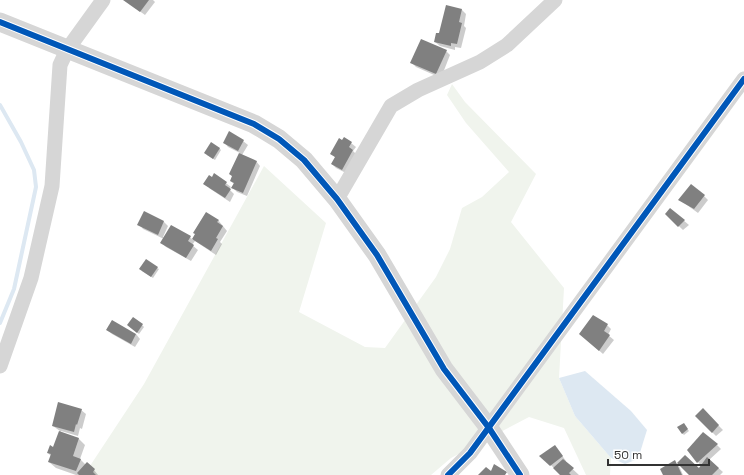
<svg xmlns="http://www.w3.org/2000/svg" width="744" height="475" font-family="'Space Grotesk',sans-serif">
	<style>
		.green { fill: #f0f4ed }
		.water { fill: #dde8f2 }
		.shadow { fill: #0003 }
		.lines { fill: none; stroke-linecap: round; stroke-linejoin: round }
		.stream { stroke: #dde8f2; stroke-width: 4 }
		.building { fill: #808080 }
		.minor { stroke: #d6d6d6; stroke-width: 15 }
		.tertiary { stroke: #d6d6d6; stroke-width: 19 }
		.cycleway-casing { stroke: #fff; stroke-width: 8 }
		.cycleway { stroke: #0057b8; stroke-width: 6 }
	</style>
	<rect width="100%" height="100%" fill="#fff"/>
	<!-- green -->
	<polygon class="green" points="452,84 465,102 536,174 511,222 564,288 559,378 575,416 611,458 610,475 586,475 564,428 529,417 451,458 431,475 84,475 144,384 264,166 326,223 299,312 365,347 385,348 436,277 450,249 462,208 482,197 509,172 466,123 447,95"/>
	<!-- water -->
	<polygon class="water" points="585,371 631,411 647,430 638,459 625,464 611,458 575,416 559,378"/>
	<!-- shadow -->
	<g class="shadow">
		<polygon points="124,0 153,0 155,2 145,15"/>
		<polygon points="447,6 462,10 466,14 464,26 466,28 461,48 455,47 455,50 440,46 435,42 440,35"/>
		<polygon points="446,51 450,55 441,78 416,67 411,62"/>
		<polygon points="243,141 248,145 242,155 256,161 260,166 247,196 237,192 233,188 234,184 231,181 233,177 230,174 240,153 228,147 224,142"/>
		<polygon points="351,143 356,147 353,151 357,155 346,173 336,168 332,164 336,158 332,154"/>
		<polygon points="219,148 221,150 215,160 207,155"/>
		<polygon points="214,174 231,187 229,189 234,194 230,202 209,188"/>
		<polygon points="704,196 708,200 698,213 680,200"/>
		<polygon points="670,209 689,225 683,230 666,214"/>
		<polygon points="144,212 164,222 168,226 163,237 164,238 190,237 193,240 218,220 227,231 220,242 222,244 216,255 195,241 192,245 198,250 191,261 166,247 161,242 164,239 143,229 139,224"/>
		<polygon points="157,268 159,269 153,278 142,271"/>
		<polygon points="142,325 144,327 139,334 130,327"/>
		<polygon points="607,325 611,329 608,335 614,340 603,354 585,338"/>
		<polygon points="107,330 136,334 140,339 135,347 112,334"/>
		<polygon points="81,410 86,414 82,429 80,428 78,436 61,431 60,433 78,438 85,445 80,459 86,465 94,470 98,475 76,475 56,468 49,462 51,456 48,453 54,448 60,431 53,426"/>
		<polygon points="703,410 723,430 716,436 696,416"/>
		<polygon points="685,426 689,431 684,435 682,433"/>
		<polygon points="717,445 721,449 709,460 723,472 720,475 690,475 701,466 689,450"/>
		<polygon points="555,446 566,461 565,462 579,475 562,475 545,460"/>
		<polygon points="674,462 679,466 683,475 664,475"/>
	</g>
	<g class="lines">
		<!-- stream -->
		<polyline class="stream" points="0,105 21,142 34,170 36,187 14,289 0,323"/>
	</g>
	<!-- building -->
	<g class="building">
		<polygon points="123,0 149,0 140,12"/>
		<polygon points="446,5 462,9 459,22 462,23 457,44 451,43 451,46 434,42 436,33 439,33"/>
		<polygon points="421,39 447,50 436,74 410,63"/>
		<polygon points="229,131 244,140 238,151 223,143"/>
		<polygon points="344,137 352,142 349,147 353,150 342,170 331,164 335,157 330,154 339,138 342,140"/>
		<polygon points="211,142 220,148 213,159 204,153"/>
		<polygon points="239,153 257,161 243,193 231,188 234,183 230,181 232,176 229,174"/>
		<polygon points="214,173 227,182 225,185 231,189 225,198 203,184 209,175 212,177"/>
		<polygon points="691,184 705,195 694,209 678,200"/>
		<polygon points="670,208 685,220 678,227 665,214"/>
		<polygon points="144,211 164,221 158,235 137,225"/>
		<polygon points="206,212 219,220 217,222 223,226 216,238 218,239 211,251 192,239 195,234 193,233"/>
		<polygon points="171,225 191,236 188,241 194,245 186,258 160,243"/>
		<polygon points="146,259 158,267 151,277 139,269"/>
		<polygon points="593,315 608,324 604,331 610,335 599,351 579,334"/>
		<polygon points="133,317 143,324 137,333 127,325"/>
		<polygon points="112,320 136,334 131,344 106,330"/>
		<polygon points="58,402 82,409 77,425 76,424 74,432 52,426"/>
		<polygon points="703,408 719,425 712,433 695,416"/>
		<polygon points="684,423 688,429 682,434 677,427"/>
		<polygon points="59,431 79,438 73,456 81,459 76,471 48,462 51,454 47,453 50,445 53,447"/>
		<polygon points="703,432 718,444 697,463 687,450"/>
		<polygon points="555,445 563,456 550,466 539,456"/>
		<polygon points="685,455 699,468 707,457 719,468 712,475 689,475 677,463"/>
		<polygon points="563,459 574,468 569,473 571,475 560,475 553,468"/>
		<polygon points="675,460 682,475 663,475 660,469"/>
		<polygon points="87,462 95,469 93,472 96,475 79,475 77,473"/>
		<polygon points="494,464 507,472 505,475 478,475 486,467 491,471"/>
	</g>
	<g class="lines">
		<!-- minor -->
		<g class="minor">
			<polyline points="337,199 391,106 418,90 480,62 507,45 555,0"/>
			<polyline points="0,366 31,278 52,186 60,65 67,50 103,0"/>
			<polyline points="448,475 470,453 744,79"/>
		</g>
		<!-- tertiary -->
		<polyline class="tertiary" points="0,22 254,124 279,139 304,160 337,199 377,255 444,369 489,428 520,475"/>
		<!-- cycleway casing -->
		<g class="cycleway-casing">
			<g id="cycleway">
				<polyline points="0,22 254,124 279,139 304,160 337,199 377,255 444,369 489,428 520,475"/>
				<polyline points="448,475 470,453 744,79"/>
			</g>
		</g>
		<!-- cycleway -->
		<use href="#cycleway" class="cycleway"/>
	</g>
	<!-- scale -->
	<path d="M608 459v6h101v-6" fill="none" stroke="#323232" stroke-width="2"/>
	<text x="614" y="459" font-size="12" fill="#323232" stroke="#ffffff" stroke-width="3" paint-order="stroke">50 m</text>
</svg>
